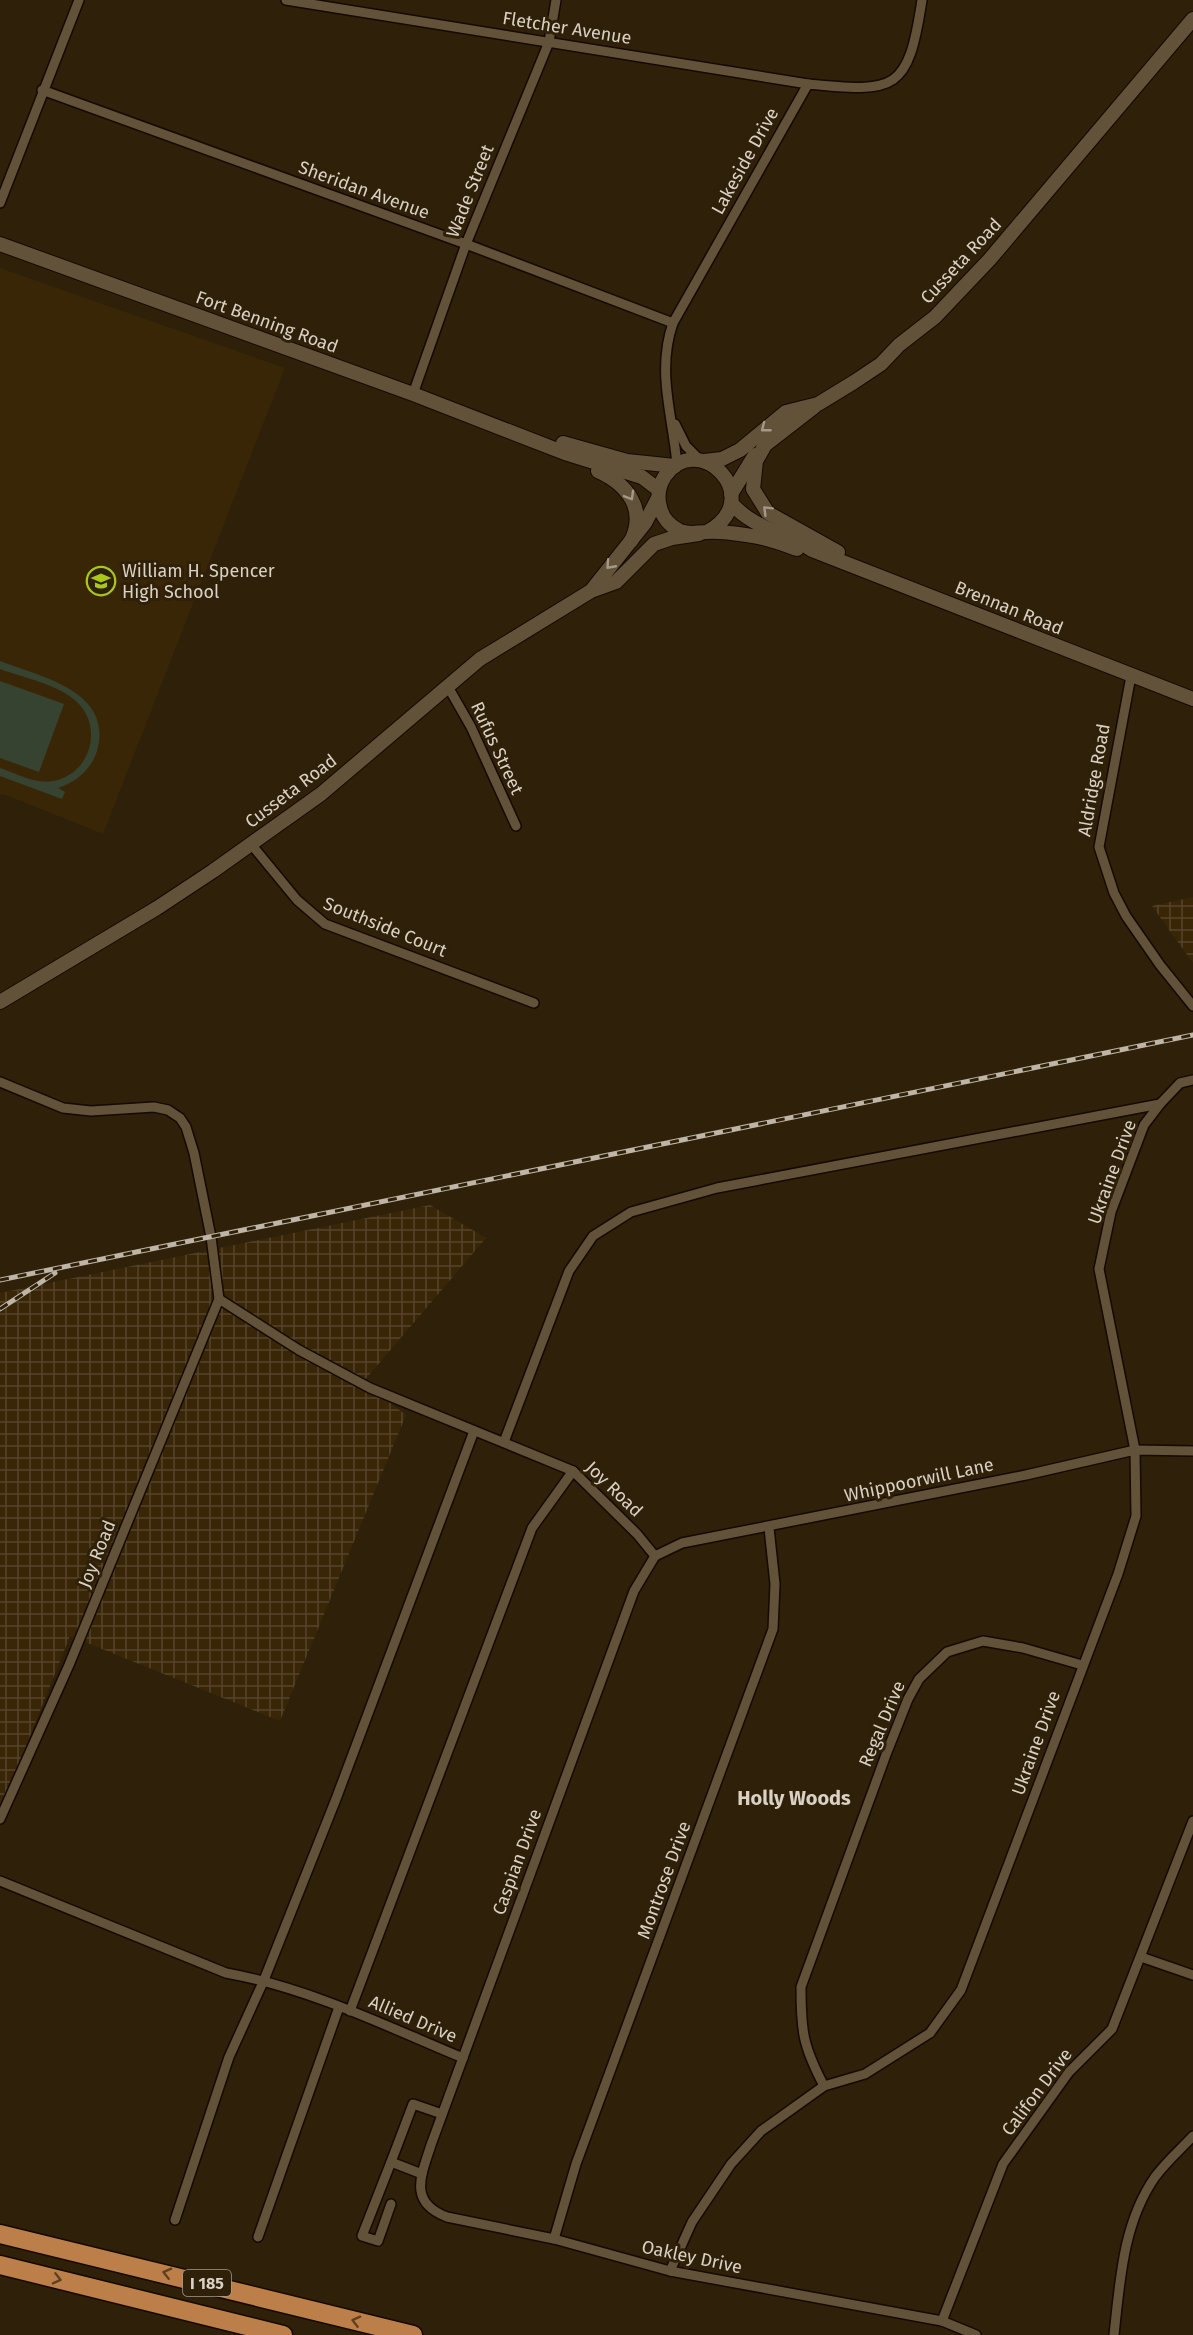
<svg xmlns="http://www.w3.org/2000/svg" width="1193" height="2335" font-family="'Fira Sans',sans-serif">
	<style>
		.industrial { fill: url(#industrial-grid) }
		.built { fill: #392607 }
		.pitch { fill: #374331 }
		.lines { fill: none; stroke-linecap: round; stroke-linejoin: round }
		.street-casing { stroke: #160900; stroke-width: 12 }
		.secondary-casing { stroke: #160900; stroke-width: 16 }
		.highway-casing { stroke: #160900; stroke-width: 21 }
		.street { stroke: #62523a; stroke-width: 9 }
		.secondary { stroke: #62523a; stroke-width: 14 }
		.highway { stroke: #bd7f49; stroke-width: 18 }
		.rail-casing { stroke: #bfb5a6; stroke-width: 5 }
		.rail { stroke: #2e2009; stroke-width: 3; stroke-dasharray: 9; stroke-linecap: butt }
		.oneway { stroke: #a49886 }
		.oneway2 { stroke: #60411f }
		.labels { text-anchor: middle; stroke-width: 6; stroke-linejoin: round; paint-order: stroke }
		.shield { fill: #2e2009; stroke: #a69c8c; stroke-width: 1.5 }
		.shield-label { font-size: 16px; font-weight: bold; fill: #dad1c4 }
		.street-label { font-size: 18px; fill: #dad1c4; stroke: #2e2009 }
		.poi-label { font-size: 18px; fill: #dad1c4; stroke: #2e2009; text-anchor: start }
		.neighbourhood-label { font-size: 20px; font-weight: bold; fill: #dad1c4; stroke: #2e2009 }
	</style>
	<defs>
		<pattern id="industrial-grid" width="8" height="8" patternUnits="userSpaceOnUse" patternTransform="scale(1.5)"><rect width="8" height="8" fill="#392607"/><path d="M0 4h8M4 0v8" fill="none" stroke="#55442a"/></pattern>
	</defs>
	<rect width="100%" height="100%" fill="#2e2009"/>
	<!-- industrial -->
	<g class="industrial">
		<polygon points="1193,897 1193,963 1152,906"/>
		<polygon points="430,1205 486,1238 363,1382 406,1415 280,1721 70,1636 0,1811 0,1293"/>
	</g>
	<!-- built -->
	<polygon class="built" points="0,268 285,368 103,834 3,794 0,795"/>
	<!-- pitch -->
	<g class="pitch">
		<path d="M0 661C41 677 114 691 97 751 91 770 76 782 58 788L65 792 62 799 0 776V768C17 774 35 784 53 781 90 775 104 727 77 702 58 684 24 678 0 669Z"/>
		<polygon points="0,681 64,704 39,772 0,758"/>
	</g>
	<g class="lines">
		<!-- street casing -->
		<g class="street-casing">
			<g id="street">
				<polyline points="286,0 808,84"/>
				<polyline points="42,90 466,244 673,323"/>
				<polyline points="0,203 79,0"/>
				<polyline points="413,394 466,244 549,42 556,0"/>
				<polyline points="675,424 686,446 700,460"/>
				<path d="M677 465C673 416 656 372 673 323L808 84C897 93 908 91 922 0"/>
				<polyline points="1131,676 1099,847 1114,893 1126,916 1160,965 1193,1006"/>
				<polyline points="447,685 471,727 516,826"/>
				<polyline points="251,844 297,900 325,924 534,1003"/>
				<polyline points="0,1082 63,1108 91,1111 154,1107 168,1110 180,1118 186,1127 194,1153 211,1237 219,1299 69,1665 0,1819"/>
				<polyline points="219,1299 299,1350 370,1388 573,1471 637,1534 655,1556"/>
				<polyline points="504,1442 569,1271 593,1236 631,1212 717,1188 1160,1104 1180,1083 1193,1080"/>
				<path d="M655 1556 634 1591 431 2145C421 2176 408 2202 447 2217L554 2239 670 2271 942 2321 976 2335"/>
				<polyline points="655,1556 682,1543 1026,1475 1135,1450 1193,1451"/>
				<path d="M0 1881 226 1973C309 1988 386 2026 463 2058"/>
				<polyline points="1141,1957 1193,1975"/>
				<polyline points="350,2011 532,1528 573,1471"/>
				<path d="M824 2086C803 2046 801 2032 801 1987L887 1752 908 1699 919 1679 947 1652 983 1641 1023 1648 1082 1665"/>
				<polyline points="391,2162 362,2236 378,2241 391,2204"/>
				<polyline points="422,2174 391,2162 413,2104 442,2114"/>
				<polyline points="175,2220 229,2057 264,1980 336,1799 474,1431"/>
				<polyline points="258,2237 339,2007"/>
				<polyline points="554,2239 576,2164 773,1629 775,1584 769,1528"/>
				<polyline points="670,2271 692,2222 731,2164 761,2131 824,2086 865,2074 930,2033 961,1990 1118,1574 1136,1516 1135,1450 1099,1269 1111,1212 1144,1125 1160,1104"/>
				<polyline points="942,2321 1003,2164 1069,2072 1112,2029 1193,1821"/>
				<path d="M1114 2335C1120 2280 1123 2223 1155 2177 1166 2162 1181 2149 1193 2136"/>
			</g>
		</g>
		<!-- secondary casing -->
		<g class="secondary-casing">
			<g id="secondary">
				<polyline points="0,244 413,394 565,453 642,477 659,490"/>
				<polyline points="814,407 765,445 756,461 753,489 768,513 838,552"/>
				<polyline points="563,443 627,461 675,466"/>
				<polyline points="704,461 722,459 740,450 786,412 818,404 854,382 881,364 899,345 935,317 990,259 1193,19"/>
				<path d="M598 471C627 484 647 509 631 541"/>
				<polyline points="731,494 755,455"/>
				<path d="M731 503C755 530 784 531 812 550L1193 699"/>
				<path d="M707 532C769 498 698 428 665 476 659 485 657 496 660 507 662 517 670 526 680 531 690 535 697 532 707 532 721 531 739 534 753 536 767 538 783 544 797 549"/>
				<polyline points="591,591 645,523 658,498"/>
				<polyline points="0,1002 157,908 213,871 321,794 480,659 591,591 616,582 654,544 672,538 699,534"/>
			</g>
		</g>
		<!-- highway casing -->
		<g class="highway-casing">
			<g id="highway">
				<polyline points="0,2234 413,2335"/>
				<polyline points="0,2265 283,2335"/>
			</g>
		</g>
		<!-- street -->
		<use href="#street" class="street"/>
		<!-- secondary -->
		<use href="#secondary" class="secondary"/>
		<!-- highway -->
		<use href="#highway" class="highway"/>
		<!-- rail casing -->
		<g class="rail-casing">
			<g id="rail">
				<polyline points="0,1280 1193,1035"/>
				<polyline points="0,1309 55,1273"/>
			</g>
		</g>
		<!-- rail -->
		<use href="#rail" class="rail"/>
	</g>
	<!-- one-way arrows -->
	<defs><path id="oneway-chevron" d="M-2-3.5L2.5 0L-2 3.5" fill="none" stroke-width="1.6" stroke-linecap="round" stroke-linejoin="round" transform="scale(1.5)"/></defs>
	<g class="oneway">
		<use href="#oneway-chevron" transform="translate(765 428) rotate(142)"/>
		<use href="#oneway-chevron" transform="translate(630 496) rotate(60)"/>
		<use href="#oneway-chevron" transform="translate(767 510) rotate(-135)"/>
		<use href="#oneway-chevron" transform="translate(610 565) rotate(132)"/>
	</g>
	<g class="oneway2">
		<use href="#oneway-chevron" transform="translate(167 2273) rotate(-166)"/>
		<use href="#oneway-chevron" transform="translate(57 2279) rotate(14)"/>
		<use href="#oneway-chevron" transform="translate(356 2321) rotate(-166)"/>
	</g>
	<!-- icons -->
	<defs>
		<g id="school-ring" transform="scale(1.5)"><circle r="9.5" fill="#2e2009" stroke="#a9c71a" stroke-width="1.5"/><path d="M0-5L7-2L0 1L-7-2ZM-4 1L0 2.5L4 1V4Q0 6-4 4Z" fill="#a9c71a"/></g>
	</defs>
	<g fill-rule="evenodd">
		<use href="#school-ring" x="101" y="581"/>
	</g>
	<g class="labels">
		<!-- shield labels -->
		<rect class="shield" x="183" y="2270" width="48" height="26" rx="4.5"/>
		<g class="shield-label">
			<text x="207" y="2289">I 185</text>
		</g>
		<!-- street labels -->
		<g class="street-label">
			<text transform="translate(567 28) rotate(9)" y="6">Fletcher Avenue</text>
			<text transform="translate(745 161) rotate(-61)" y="6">Lakeside Drive</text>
			<text transform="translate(364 190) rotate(20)" y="6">Sheridan Avenue</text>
			<text transform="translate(470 191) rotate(-68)" y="6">Wade Street</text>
			<text transform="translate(961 261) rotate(-47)" y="6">Cusseta Road</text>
			<text transform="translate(267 322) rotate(20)" y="6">Fort Benning Road</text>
			<text transform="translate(1009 608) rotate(22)" y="6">Brennan Road</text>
			<text transform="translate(497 748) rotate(65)" y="6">Rufus Street</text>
			<text transform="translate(1094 780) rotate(-80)" y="6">Aldridge Road</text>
			<text transform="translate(291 791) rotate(-37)" y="6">Cusseta Road</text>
			<text transform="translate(385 927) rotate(22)" y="6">Southside Court</text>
			<text transform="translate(1112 1172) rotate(-70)" y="6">Ukraine Drive</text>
			<text transform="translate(919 1480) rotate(-12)" y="6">Whippoorwill Lane</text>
			<text transform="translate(614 1489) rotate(44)" y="6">Joy Road</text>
			<text transform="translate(97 1554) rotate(-68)" y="6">Joy Road</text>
			<text transform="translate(882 1724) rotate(-67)" y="6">Regal Drive</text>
			<text transform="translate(1036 1743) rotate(-70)" y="6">Ukraine Drive</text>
			<text transform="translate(517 1862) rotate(-70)" y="6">Caspian Drive</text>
			<text transform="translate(664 1880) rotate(-70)" y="6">Montrose Drive</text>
			<text transform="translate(413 2019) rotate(23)" y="6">Allied Drive</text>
			<text transform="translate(1037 2092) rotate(-53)" y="6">Califon Drive</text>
			<text transform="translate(692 2257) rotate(12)" y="6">Oakley Drive</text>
		</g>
		<!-- poi labels -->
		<g class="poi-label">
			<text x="122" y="577">William H. Spencer<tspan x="122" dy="21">High School</tspan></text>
		</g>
		<!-- neighbourhood labels -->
		<g class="neighbourhood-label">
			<text x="794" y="1805">Holly Woods</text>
		</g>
	</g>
</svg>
